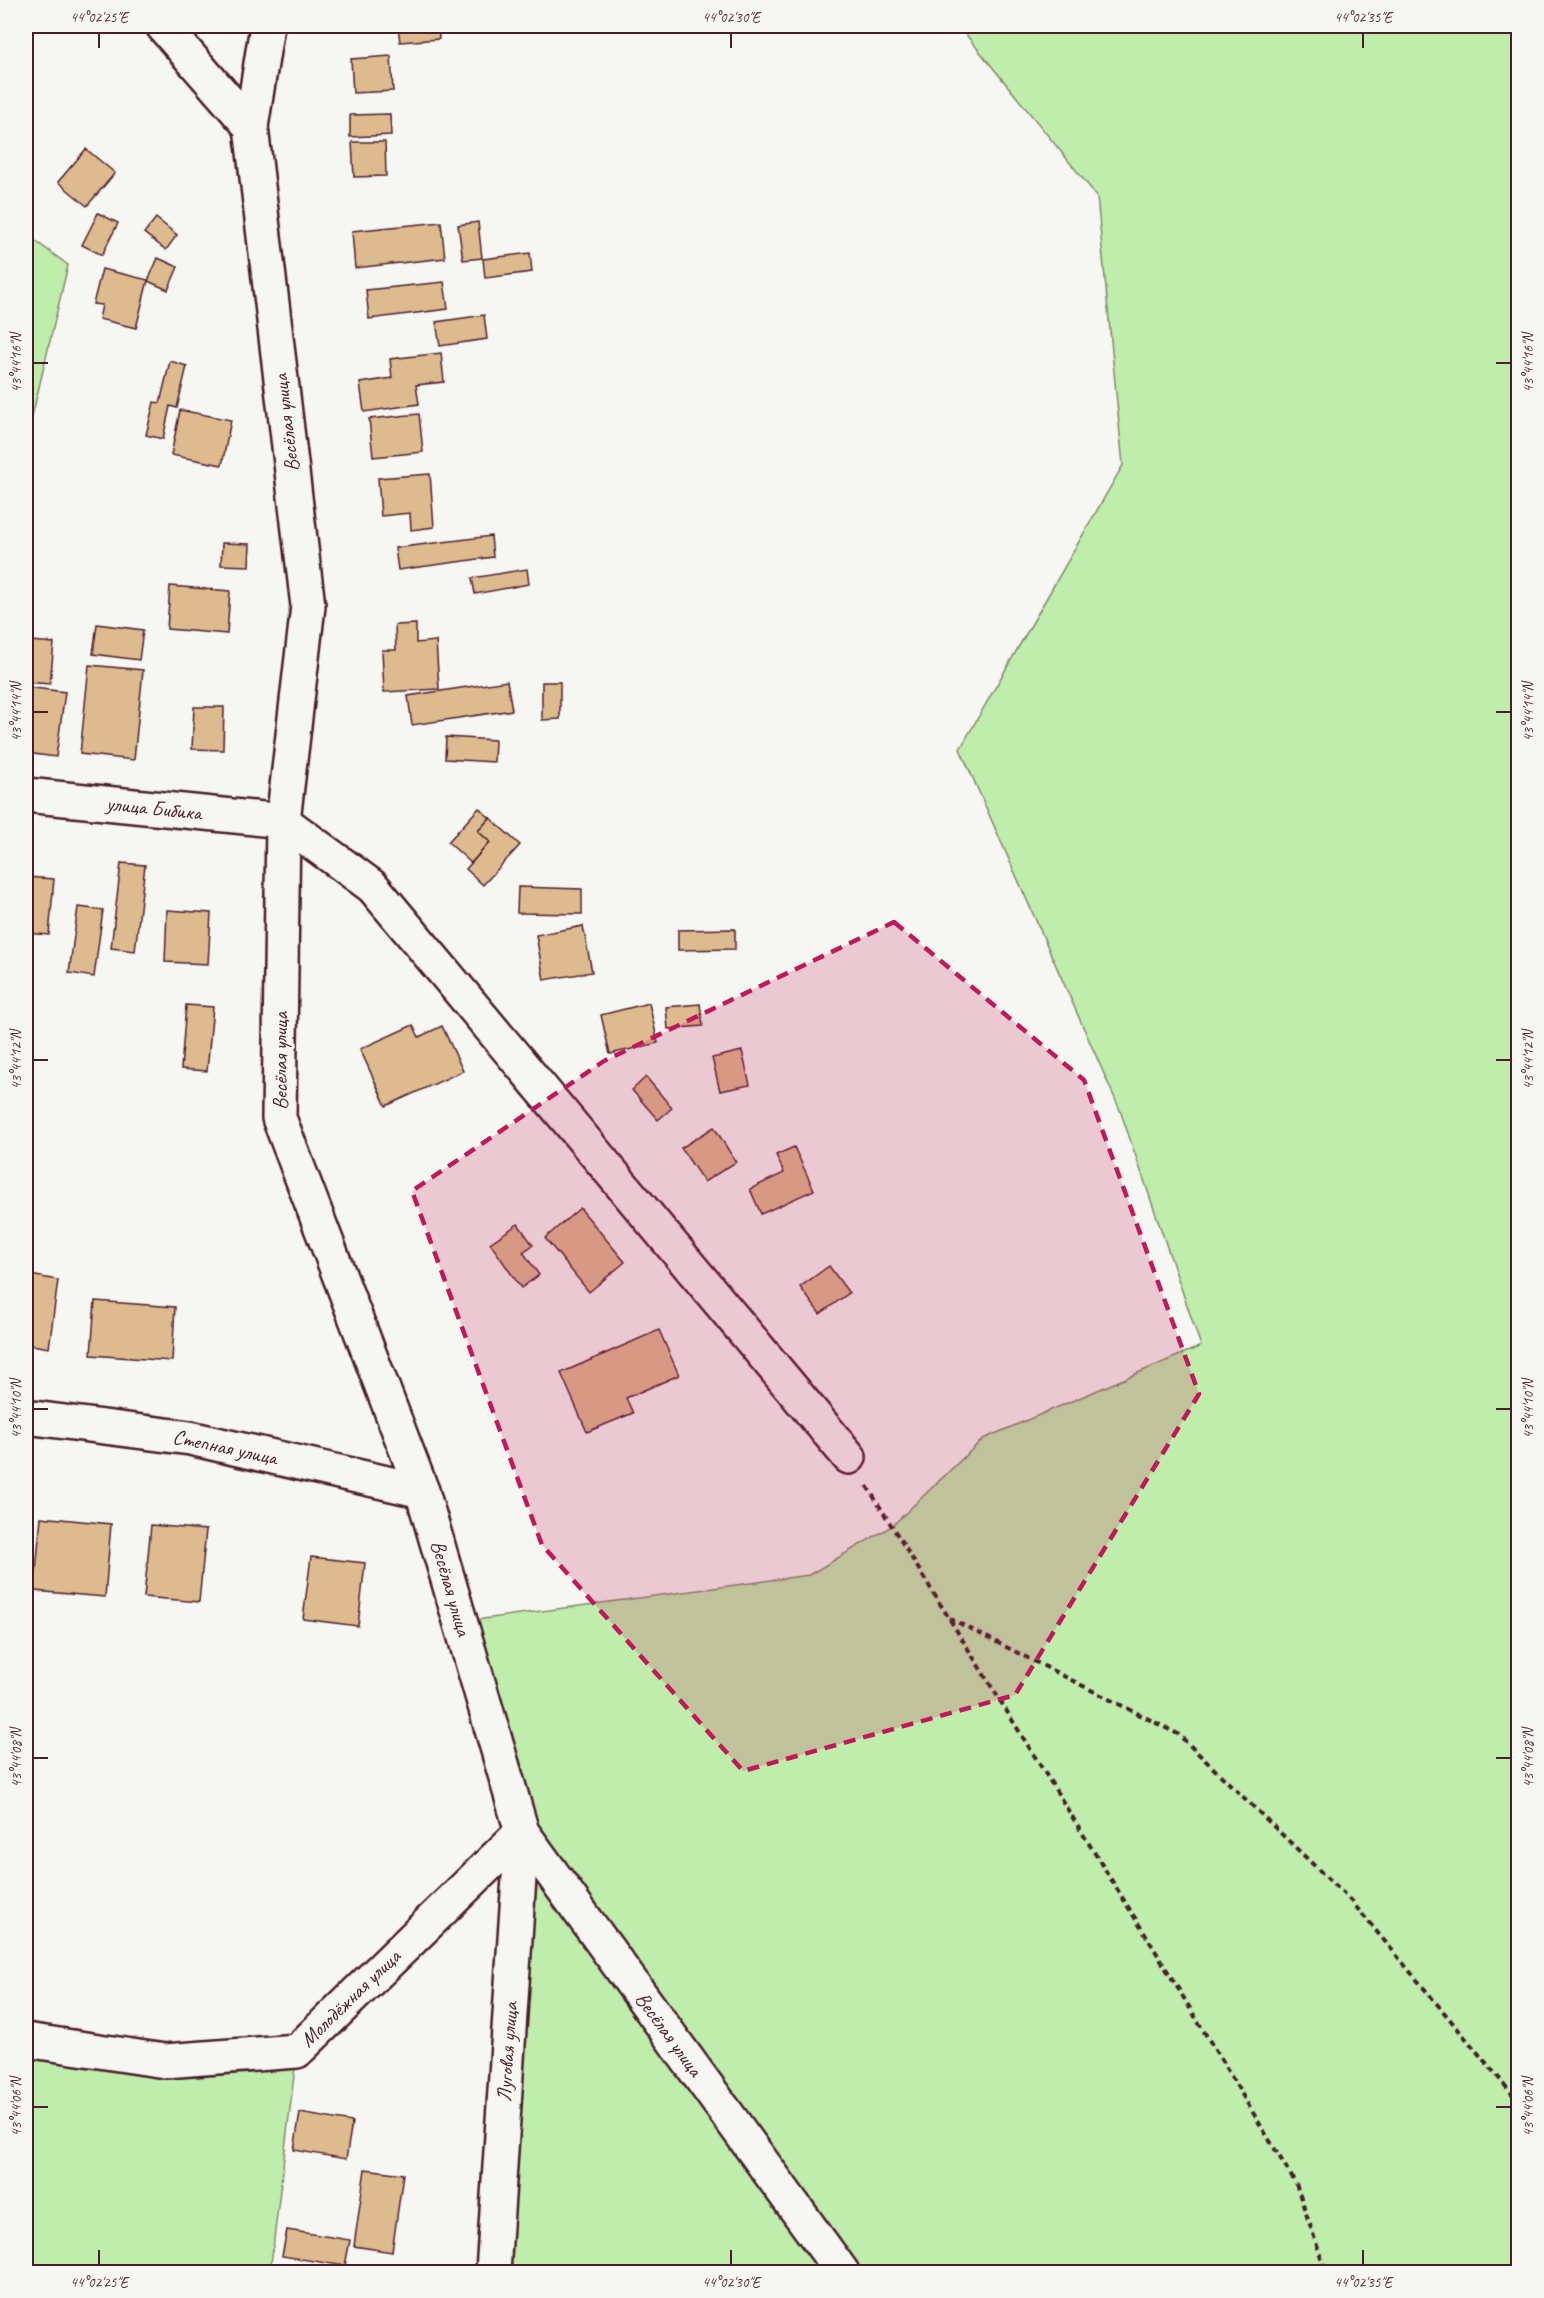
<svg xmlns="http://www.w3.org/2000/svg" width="1544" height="2298" font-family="Caveat,sans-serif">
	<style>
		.green { fill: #beedac; stroke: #84866c; stroke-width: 1.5 }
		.building { fill: #deba8f; stroke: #4a1f2b; stroke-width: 1.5 }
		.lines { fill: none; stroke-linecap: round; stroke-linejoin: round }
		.minor-casing { stroke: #4a1f2b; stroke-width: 38 }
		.path { stroke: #4a1f2b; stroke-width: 4; stroke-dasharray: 6 4.5; stroke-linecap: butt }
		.minor { stroke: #f6f6f2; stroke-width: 33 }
		.marked { fill: #c2185b; fill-opacity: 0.2; stroke: #c2185b; stroke-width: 4.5; stroke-dasharray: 12 8; stroke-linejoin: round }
		.ticks { fill: none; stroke: #4a1f2b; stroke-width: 2 }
		.labels { text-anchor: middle; stroke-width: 6; stroke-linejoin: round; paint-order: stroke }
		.street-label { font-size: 21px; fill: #4a1f2b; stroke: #f6f6f2 }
		.neatline { fill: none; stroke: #4a1f2b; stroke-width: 2 }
		.ticks-label { font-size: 15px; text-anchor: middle; fill: #4a1f2b }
	</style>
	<rect width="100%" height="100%" fill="#f6f6f2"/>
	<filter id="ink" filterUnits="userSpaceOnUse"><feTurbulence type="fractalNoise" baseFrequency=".0167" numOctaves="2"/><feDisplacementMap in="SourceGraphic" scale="12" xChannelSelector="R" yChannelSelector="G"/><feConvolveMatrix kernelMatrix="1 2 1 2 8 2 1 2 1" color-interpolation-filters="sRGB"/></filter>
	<g filter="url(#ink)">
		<!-- green -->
		<g class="green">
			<polygon points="959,26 1518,26 1518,2272 493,2272 522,1832 461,1622 809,1575 892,1526 983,1439 1201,1346 1120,1110 960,749 1123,465 1097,196"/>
			<polygon points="26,234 68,265 26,442"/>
			<polygon points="26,2040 297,2051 270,2272 26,2272"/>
		</g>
		<!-- building -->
		<g class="building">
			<polygon points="398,26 438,26 439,39 400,42"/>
			<polygon points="391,56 393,91 353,93 351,59"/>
			<polygon points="390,114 391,135 350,137 350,115"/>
			<polygon points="352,142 385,142 386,176 354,177"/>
			<polygon points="86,149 115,173 87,206 58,182"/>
			<polygon points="98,213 118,223 102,255 82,245"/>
			<polygon points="156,218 177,235 166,250 144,233"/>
			<polygon points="441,222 445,258 355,268 352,231"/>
			<polygon points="478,222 482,258 463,260 458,225"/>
			<polygon points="530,253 532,272 485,278 483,259"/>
			<polygon points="158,258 178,267 168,290 148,281"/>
			<polygon points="102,269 148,280 136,328 99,319 102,305 93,304"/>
			<polygon points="444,282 448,309 369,319 366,290"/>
			<polygon points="484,315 487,339 440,346 436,322"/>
			<polygon points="441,353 444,382 416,385 419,404 364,412 360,383 392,378 390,359"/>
			<polygon points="170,361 187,366 177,408 170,406 163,439 146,435 154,402 160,403"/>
			<polygon points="180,410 231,420 222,465 171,455"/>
			<polygon points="419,414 423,452 373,457 369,419"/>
			<polygon points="430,474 434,527 411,530 410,513 381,516 378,478"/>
			<polygon points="491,536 493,557 398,570 395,548"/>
			<polygon points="222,543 250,544 249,566 221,565"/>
			<polygon points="527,569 529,584 475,594 472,578"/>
			<polygon points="170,586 230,591 227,634 167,629"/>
			<polygon points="97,624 143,630 139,660 93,654"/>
			<polygon points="416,624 416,643 436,641 439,689 384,692 382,650 396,650 395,625"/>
			<polygon points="30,641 54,643 50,684 26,682"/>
			<polygon points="89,665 143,670 134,760 80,754"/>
			<polygon points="507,681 512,710 412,725 408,696"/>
			<polygon points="542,682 560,682 560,719 542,720"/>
			<polygon points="26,687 65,692 56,757 26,753"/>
			<polygon points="194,707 224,707 223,750 192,749"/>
			<polygon points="446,737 495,740 494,762 445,759"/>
			<polygon points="479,808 490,818 478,831 490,842 471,863 448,842"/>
			<polygon points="490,818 520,845 483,885 466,869 490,842 478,831"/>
			<polygon points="121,863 145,865 135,951 111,948"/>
			<polygon points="26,877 54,879 49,935 26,933"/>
			<polygon points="518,887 582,889 582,914 517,913"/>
			<polygon points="78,907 103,910 94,977 69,973"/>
			<polygon points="167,910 211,913 208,964 165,962"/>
			<polygon points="583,926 592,972 544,980 536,935"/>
			<polygon points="735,929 735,949 678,950 678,930"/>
			<polygon points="649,1003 658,1043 610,1054 601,1015"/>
			<polygon points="700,1004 703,1026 668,1029 666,1007"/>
			<polygon points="186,1005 213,1007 207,1071 181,1069"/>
			<polygon points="413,1025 419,1037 442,1026 463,1071 386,1106 360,1049"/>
			<polygon points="742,1051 750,1085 720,1091 712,1058"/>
			<polygon points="646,1077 672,1108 658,1120 632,1090"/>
			<polygon points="714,1127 736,1162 704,1182 681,1148"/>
			<polygon points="794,1147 814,1190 761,1214 750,1189 784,1173 776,1155"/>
			<polygon points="580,1208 625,1262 589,1292 545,1238"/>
			<polygon points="518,1224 533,1245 523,1252 539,1275 521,1288 490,1243"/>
			<polygon points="829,1266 849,1293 820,1314 800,1287"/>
			<polygon points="30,1275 58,1280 49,1348 26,1344 26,1306"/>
			<polygon points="95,1301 175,1307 172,1361 91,1355"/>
			<polygon points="659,1330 679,1375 626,1398 633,1413 587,1432 561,1373"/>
			<polygon points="26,1515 30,1516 27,1564 26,1563"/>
			<polygon points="41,1517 111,1524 105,1597 34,1591"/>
			<polygon points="151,1525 206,1530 199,1602 144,1597"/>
			<polygon points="311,1557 365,1563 358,1626 303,1619"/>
			<polygon points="300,2113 352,2122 346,2159 294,2150"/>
			<polygon points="365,2169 403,2174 392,2252 354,2246"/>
			<polygon points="287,2230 350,2240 345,2266 282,2256"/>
		</g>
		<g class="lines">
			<!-- minor casing -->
			<g class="minor-casing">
				<g id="minor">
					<polyline points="163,26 251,127"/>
					<polyline points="267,26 251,127 308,606 283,821 373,887 849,1457"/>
					<polyline points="26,795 283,821 279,1118 422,1491 522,1832 842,2272"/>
					<polyline points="26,1417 190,1438 422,1491"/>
					<polyline points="26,2040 165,2061 297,2051 522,1832"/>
					<polyline points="493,2272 522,1832"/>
				</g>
			</g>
			<!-- path -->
			<g class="path">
				<polyline points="867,1486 1153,1947 1296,2184 1326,2272"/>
				<polyline points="949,1618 1178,1734 1352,1902 1518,2101"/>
			</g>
			<!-- minor -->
			<use href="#minor" class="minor"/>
		</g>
	</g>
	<!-- marked area -->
	<path class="marked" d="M894 922 1084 1080 1199 1394 1015 1695 743 1771 542 1545 412 1191 604 1061Z"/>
	<!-- ticks -->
	<path class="ticks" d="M99 33V48M731 33V48M1363 33V48M33 363H48M1496 363H1511M33 712H48M1496 712H1511M33 1060H48M1496 1060H1511M33 1409H48M1496 1409H1511M33 1758H48M1496 1758H1511M33 2107H48M1496 2107H1511M99 2250V2265M731 2250V2265M1363 2250V2265"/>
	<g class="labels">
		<!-- street labels -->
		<g class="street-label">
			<text transform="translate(286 423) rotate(-97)" y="7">Весёлая улица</text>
			<text transform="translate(154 808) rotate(6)" y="7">улица Бибика</text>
			<text transform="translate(280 1061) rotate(-90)" y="7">Весёлая улица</text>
			<text transform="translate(225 1447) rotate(12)" y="7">Степная улица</text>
			<text transform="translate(451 1588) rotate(74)" y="7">Весёлая улица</text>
			<text transform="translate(350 1998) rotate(-44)" y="7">Молодёжная улица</text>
			<text transform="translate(669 2034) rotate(54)" y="7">Весёлая улица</text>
			<text transform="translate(507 2052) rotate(-86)" y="7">Луговая улица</text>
		</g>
	</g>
	<!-- margin -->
	<rect width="1544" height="2298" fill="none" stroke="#f6f6f2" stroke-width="66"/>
	<rect x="33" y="33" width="1478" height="2232" class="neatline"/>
	<g class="ticks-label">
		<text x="99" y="22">44°02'25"E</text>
		<text x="731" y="22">44°02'30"E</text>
		<text x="1363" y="22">44°02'35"E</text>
		<text transform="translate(16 363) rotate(-90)" y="5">43°44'16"N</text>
		<text transform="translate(1528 363) rotate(-90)" y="5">43°44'16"N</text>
		<text transform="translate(16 712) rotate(-90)" y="5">43°44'14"N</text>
		<text transform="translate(1528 712) rotate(-90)" y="5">43°44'14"N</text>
		<text transform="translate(16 1060) rotate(-90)" y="5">43°44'12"N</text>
		<text transform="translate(1528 1060) rotate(-90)" y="5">43°44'12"N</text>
		<text transform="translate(16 1409) rotate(-90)" y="5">43°44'10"N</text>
		<text transform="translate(1528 1409) rotate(-90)" y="5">43°44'10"N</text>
		<text transform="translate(16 1758) rotate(-90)" y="5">43°44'08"N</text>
		<text transform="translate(1528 1758) rotate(-90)" y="5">43°44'08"N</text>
		<text transform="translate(16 2107) rotate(-90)" y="5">43°44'06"N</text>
		<text transform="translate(1528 2107) rotate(-90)" y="5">43°44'06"N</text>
		<text x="99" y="2287">44°02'25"E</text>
		<text x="731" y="2287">44°02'30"E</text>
		<text x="1363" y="2287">44°02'35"E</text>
	</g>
</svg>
